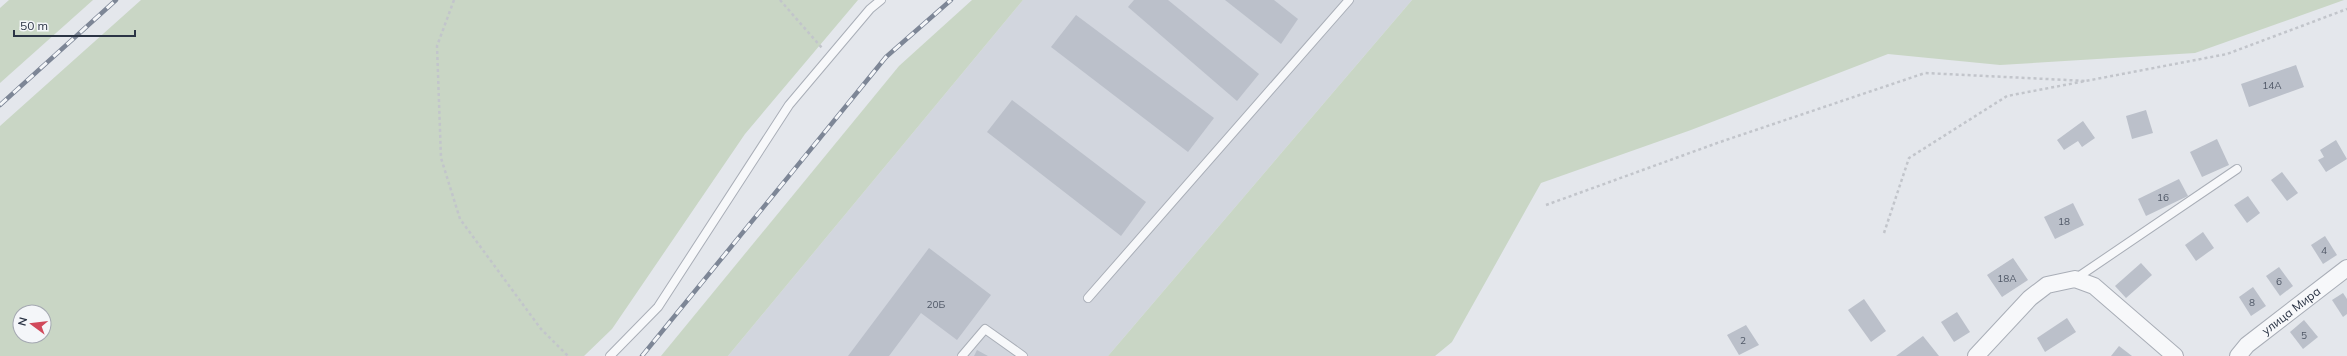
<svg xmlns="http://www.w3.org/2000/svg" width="2347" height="356" font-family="Mulish,sans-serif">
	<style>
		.built { fill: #d2d6de }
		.green { fill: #c9d6c5; fill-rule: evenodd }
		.building { fill: #bbc0ca }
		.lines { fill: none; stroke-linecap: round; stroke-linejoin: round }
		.service-casing { stroke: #a9aeb7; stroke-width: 10 }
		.minor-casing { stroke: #a9aeb7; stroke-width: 18 }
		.path { stroke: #c2c5cb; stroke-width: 2.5; stroke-dasharray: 3 3; stroke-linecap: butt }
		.service { stroke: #f7f8fa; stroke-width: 8 }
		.minor { stroke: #f7f8fa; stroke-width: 16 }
		.rail-casing { stroke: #7d8696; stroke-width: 4.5 }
		.rail { stroke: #f4f6f9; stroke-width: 3; stroke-dasharray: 9; stroke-linecap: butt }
		.labels { text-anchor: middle; stroke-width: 3; stroke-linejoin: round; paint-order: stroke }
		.number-label { font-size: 10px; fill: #4f5766 }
		.street-label { font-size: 12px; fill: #2b3445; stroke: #f4f6f9 }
	</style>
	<rect width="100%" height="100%" fill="#e4e7ec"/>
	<!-- built -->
	<polygon class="built" points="1023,0 1412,0 1108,356 728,356"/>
	<!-- green -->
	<g class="green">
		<polygon points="9,0 93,0 0,83 0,8"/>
		<path d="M141 0H858L745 134 612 329 584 356H0V126ZM20 312H44V336H20Z"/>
		<polygon points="972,0 1023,0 728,356 661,356 899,66"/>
		<polygon points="1412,0 2344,0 2195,53 2000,65 1888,54 1691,130 1541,183 1452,342 1435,356 1108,356"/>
	</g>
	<!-- building -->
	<g class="building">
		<polygon points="1134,0 1168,0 1259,74 1237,101 1128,7"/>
		<polygon points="1225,0 1274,0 1298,19 1281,44"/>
		<polygon points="1076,15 1214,118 1188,152 1051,47"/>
		<polygon points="2296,65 2304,87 2249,107 2241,84"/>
		<polygon points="1012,100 1146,202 1121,236 987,132"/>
		<polygon points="2146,110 2153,133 2132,139 2126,116"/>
		<polygon points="2083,121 2095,138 2082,147 2078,141 2064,150 2057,140"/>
		<polygon points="2217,139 2229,165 2202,177 2190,152"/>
		<polygon points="2336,140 2347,159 2326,172 2318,160 2324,157 2320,150"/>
		<polygon points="2282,172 2298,193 2287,201 2271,180"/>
		<polygon points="2179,179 2188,196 2146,216 2138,199"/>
		<polygon points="2248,196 2260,213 2247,223 2234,205"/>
		<polygon points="2073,203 2084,225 2055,239 2044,217"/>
		<polygon points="2203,232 2214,248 2196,261 2185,245"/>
		<polygon points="2325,236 2337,255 2323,264 2311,245"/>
		<polygon points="929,248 991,295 957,340 921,313 889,356 848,356"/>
		<polygon points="2013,258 2028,280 2002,297 1987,275"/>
		<polygon points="2141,263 2152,275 2126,298 2115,286"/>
		<polygon points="2279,267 2293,286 2280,296 2266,276"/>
		<polygon points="2253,287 2266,306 2251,316 2239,297"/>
		<polygon points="2343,293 2347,299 2347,314 2343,317 2332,300"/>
		<polygon points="1864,299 1886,331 1871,342 1848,310"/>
		<polygon points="1957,312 1970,332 1954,342 1941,322"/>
		<polygon points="2067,318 2076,332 2045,352 2037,338"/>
		<polygon points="2304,320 2318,337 2303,349 2290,332"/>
		<polygon points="1746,325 1759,345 1739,355 1727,335"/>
		<polygon points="1923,336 1939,356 1896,356"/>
		<polygon points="2119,346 2132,356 2111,356"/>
		<polygon points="977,350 988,356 974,356"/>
	</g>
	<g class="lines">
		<!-- service casing -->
		<g class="service-casing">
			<g id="service">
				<polyline points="2075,279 2237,169"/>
				<polyline points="1088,298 1349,0"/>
				<polyline points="610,356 658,307 789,105 870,9 881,0"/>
				<polyline points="962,356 985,329 1023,356"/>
			</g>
		</g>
		<!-- minor casing -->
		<g class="minor-casing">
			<g id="minor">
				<polyline points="1976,356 2030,298 2047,285 2075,279 2094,286 2175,356"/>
				<path id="s1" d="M2238 356 2247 345 2347 268"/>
			</g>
		</g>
		<!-- path -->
		<g class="path">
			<polyline points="454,0 437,46 441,158 460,219 541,329 568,356"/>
			<polyline points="780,0 822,48"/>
			<polyline points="1546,205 1720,142 1925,73 2087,81"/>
			<polyline points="1884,233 1909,158 2007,96 2227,54 2347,9"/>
		</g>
		<!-- service -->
		<use href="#service" class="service"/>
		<!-- minor -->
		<use href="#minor" class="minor"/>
		<!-- rail casing -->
		<g class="rail-casing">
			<g id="rail">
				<polyline points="0,105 116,0"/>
				<polyline points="642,356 886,57 951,0"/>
			</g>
		</g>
		<!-- rail -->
		<use href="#rail" class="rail"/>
	</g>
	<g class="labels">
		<!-- number labels -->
		<g class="number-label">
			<text x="2272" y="89">14А</text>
			<text x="2163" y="201">16</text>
			<text x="2064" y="225">18</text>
			<text x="2324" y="254">4</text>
			<text x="2007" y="282">18А</text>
			<text x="2279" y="285">6</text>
			<text x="2252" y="306">8</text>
			<text x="936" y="308">20Б</text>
			<text x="2304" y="339">5</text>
			<text x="1743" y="344">2</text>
		</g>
		<!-- street labels -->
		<g class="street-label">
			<text dy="4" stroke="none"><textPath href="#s1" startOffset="70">улица Мира</textPath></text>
		</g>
	</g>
	<!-- north arrow -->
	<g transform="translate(32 324) rotate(285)"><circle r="19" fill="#f4f6f9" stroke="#a4a8b1"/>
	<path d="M0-3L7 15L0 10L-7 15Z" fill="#d1495b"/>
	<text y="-6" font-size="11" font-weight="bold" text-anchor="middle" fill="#2b3445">N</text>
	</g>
	<!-- scale -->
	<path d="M14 30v6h121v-6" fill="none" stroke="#2b3445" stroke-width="2"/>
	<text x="20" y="30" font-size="12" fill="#2b3445" stroke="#f4f6f9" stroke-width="3" paint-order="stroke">50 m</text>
</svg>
